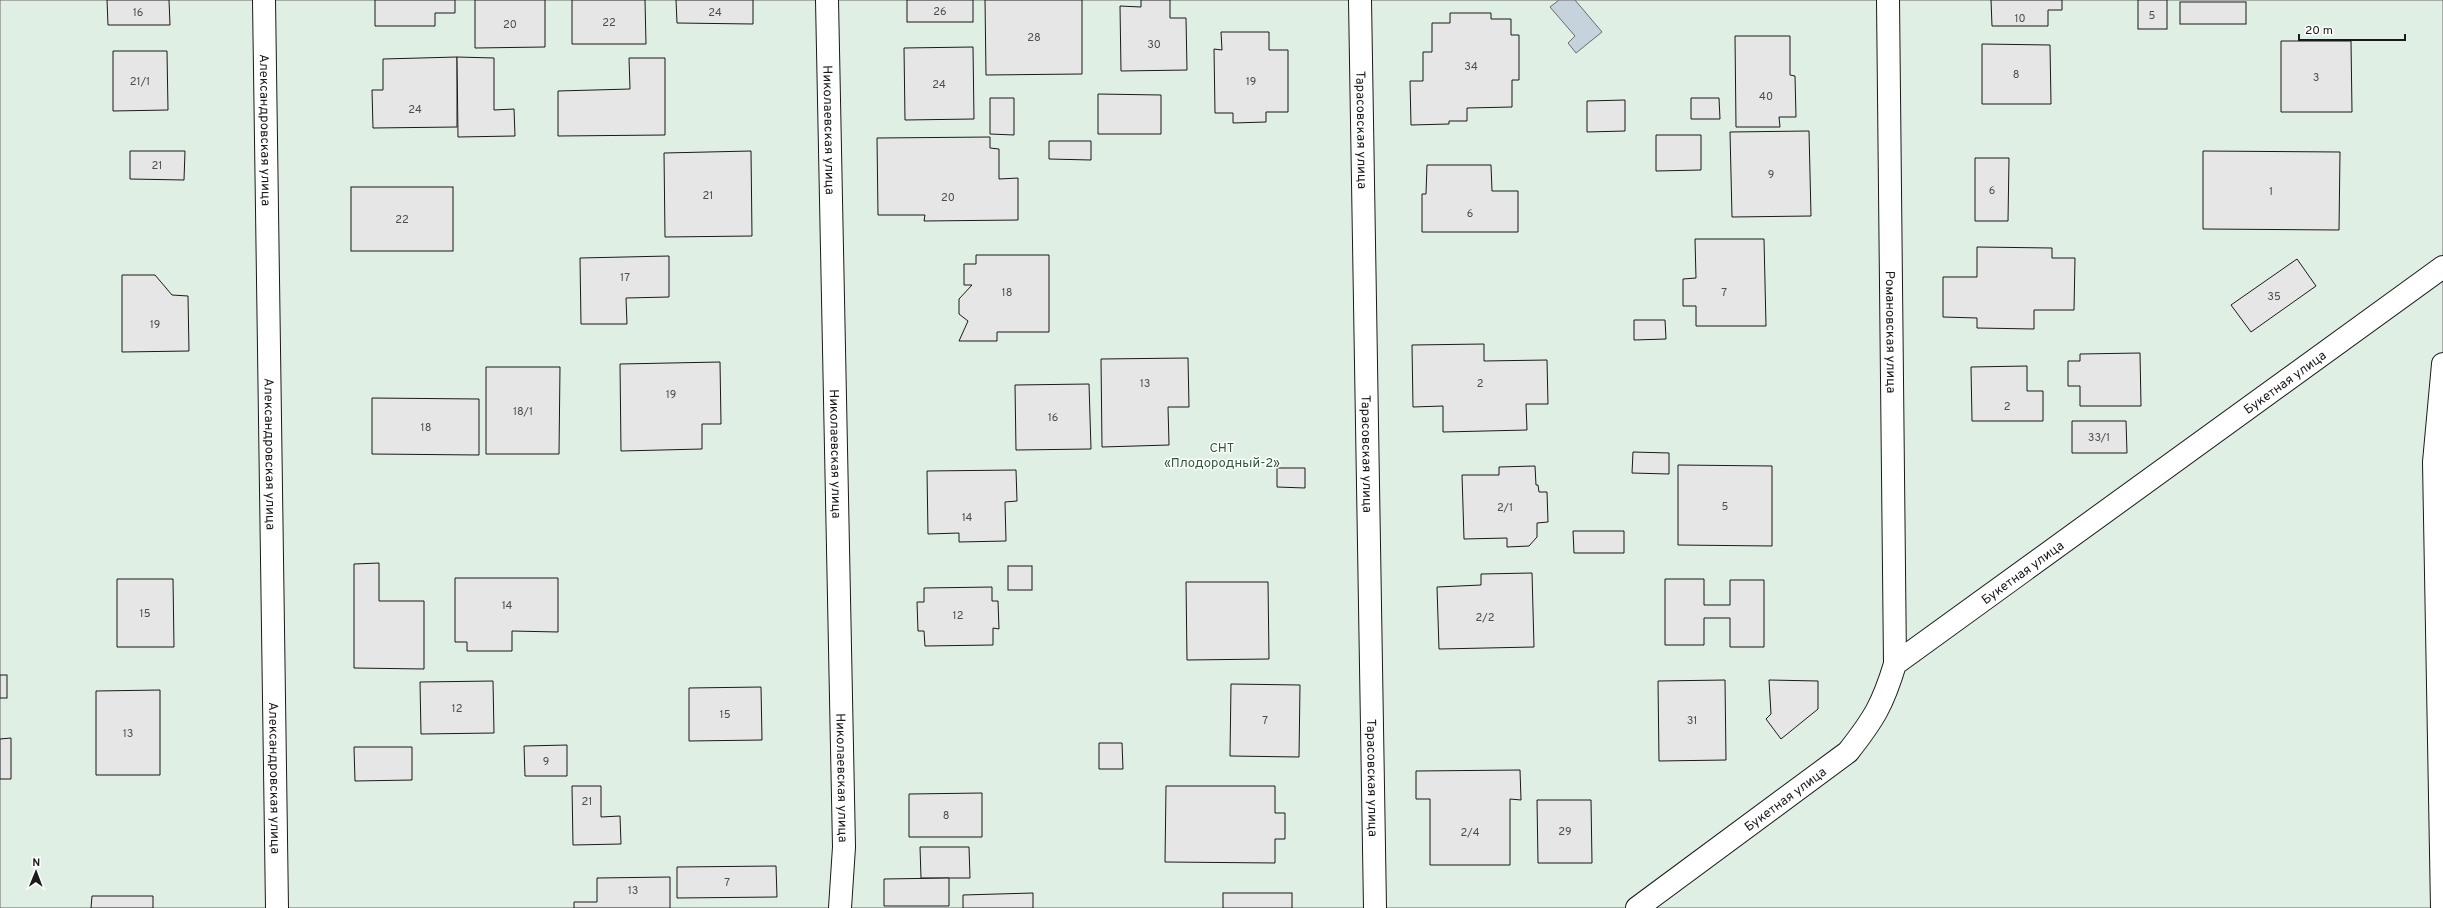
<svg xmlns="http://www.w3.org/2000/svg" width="2443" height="908" font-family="Overpass,sans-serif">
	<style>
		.green { fill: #e0efe3; stroke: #6a6a6a }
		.water { fill: #c6d2dc; stroke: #6a6a6a }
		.building { fill: #e6e6e6; stroke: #1a1a1a }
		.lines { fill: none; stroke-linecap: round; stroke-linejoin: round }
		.street-casing { stroke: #1a1a1a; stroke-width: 24 }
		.street { stroke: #fff; stroke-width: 22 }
		.labels { text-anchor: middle; stroke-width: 3; stroke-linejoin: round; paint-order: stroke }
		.number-label { font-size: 11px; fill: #4d4d4d }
		.street-label { font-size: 13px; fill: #1a1a1a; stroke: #fff }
		.park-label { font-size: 13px; fill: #2b5a34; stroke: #fff }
	</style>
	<rect width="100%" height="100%" fill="#fff"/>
	<!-- green -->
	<rect class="green" x="0" y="0" width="2443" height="908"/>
	<!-- water -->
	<polygon class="water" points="1559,0 1575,0 1602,32 1576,53 1568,43 1575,36 1550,7"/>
	<!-- building -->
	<g class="building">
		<polygon points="107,0 169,0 170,25 108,25"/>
		<polygon points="375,0 455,0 455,13 435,13 435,26 375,26"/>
		<polygon points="475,0 545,0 545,47 475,48"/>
		<polygon points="572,0 645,0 646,44 572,44"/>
		<polygon points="676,0 753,0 753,24 677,23"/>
		<rect x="907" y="0" width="66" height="22"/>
		<polygon points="985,0 1082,0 1082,74 986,75"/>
		<polygon points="1141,0 1170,0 1170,18 1186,18 1187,70 1121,71 1120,6 1141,7"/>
		<polygon points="1991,0 2062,0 2062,10 2048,10 2048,26 1992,26"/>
		<rect x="2138" y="0" width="29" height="29"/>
		<rect x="2180" y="2" width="66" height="22"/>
		<polygon points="1450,13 1491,13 1491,19 1511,19 1511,35 1519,35 1519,80 1512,80 1512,107 1467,108 1467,121 1449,121 1449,124 1411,125 1410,81 1423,81 1423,52 1432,52 1432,23 1450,23"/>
		<polygon points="1221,32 1269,32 1269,50 1288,50 1288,112 1266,112 1266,122 1233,123 1233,113 1215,113 1214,49 1222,50"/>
		<polygon points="1735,36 1790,36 1790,75 1795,76 1796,117 1779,117 1780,127 1736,127"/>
		<polygon points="2281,41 2351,41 2352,112 2281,112"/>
		<polygon points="1982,44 2050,45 2051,104 1982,104"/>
		<polygon points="973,47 974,119 905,120 904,48"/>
		<polygon points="113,51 167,51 168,110 113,111"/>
		<polygon points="457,57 457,127 373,128 372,90 383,90 383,59"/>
		<polygon points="457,57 494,58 494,110 514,109 515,136 458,137"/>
		<polygon points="629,58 665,58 665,135 558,136 558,91 630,89"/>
		<polygon points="1098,94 1161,95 1161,134 1098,134"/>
		<polygon points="990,98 1014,98 1014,135 990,134"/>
		<polygon points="1691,98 1719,98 1720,119 1691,119"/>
		<polygon points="1625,100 1625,131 1587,132 1587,101"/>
		<polygon points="1809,131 1811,216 1732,217 1730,132"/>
		<polygon points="1656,135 1701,135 1701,170 1656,171"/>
		<polygon points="990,137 990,148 999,149 999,179 1018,178 1018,220 924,221 925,215 878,215 877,138"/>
		<polygon points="1049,141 1091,141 1091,160 1049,159"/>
		<polygon points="130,151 185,151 184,180 130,179"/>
		<polygon points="751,151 752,236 665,237 664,153"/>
		<polygon points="2203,151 2340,152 2339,230 2203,229"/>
		<polygon points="1975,158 2009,158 2008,221 1975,221"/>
		<polygon points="1427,165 1491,165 1492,191 1518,191 1518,232 1422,232 1422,194 1426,194"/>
		<rect x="351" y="187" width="102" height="64"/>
		<polygon points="1695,239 1764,239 1766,326 1696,326 1696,306 1683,306 1683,279 1696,278"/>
		<polygon points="1977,247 2052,248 2052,258 2075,258 2074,310 2034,310 2034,329 1977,328 1977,318 1943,317 1943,277 1977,277"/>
		<polygon points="976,255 1049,255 1049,332 997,332 997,341 959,341 968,321 959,314 959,299 972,285 964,285 964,264 976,264"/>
		<polygon points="669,256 669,297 626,298 627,324 581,324 580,258"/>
		<polygon points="2297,259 2316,286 2251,332 2231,305"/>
		<polygon points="122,275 155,275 172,295 188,296 189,351 122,352"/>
		<polygon points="1634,320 1665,320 1666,339 1634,340"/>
		<polygon points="1484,344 1484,361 1547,360 1548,404 1526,404 1527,430 1443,432 1443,406 1413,407 1412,345"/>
		<polygon points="2140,353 2141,406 2080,406 2080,386 2068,386 2068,361 2080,361 2080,354"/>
		<polygon points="1188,358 1189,407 1168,407 1169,445 1102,447 1101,359"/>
		<polygon points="720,362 721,424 702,424 702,449 621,451 620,364"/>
		<polygon points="2027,366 2027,391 2043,391 2043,421 1972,421 1971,367"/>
		<polygon points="486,367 560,367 559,454 486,454"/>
		<polygon points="1089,384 1091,449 1016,450 1015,385"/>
		<polygon points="372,398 479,399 479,455 372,454"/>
		<polygon points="2072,421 2126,421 2127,453 2072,453"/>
		<polygon points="1633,452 1669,453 1669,474 1632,473"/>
		<polygon points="1678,465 1772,466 1772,546 1678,545"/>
		<polygon points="1535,466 1536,485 1538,485 1539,492 1547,492 1548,522 1537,523 1537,537 1529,546 1507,547 1507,538 1464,539 1462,475 1499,475 1499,467"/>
		<polygon points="1277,468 1305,468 1305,488 1277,487"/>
		<polygon points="1016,470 1017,501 1005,502 1006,541 959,542 959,533 928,534 927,471"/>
		<polygon points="1573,531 1624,531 1624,553 1574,553"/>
		<polygon points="379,563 379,601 424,601 424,669 354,668 354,564"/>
		<rect x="1008" y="566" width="24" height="24"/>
		<polygon points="1532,573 1534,647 1439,649 1437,587 1481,585 1481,574"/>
		<polygon points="455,578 558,578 558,632 512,631 512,651 467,651 467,642 455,642"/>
		<polygon points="117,579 173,579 174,647 117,647"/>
		<polygon points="1665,579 1704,579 1704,605 1730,605 1730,580 1764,580 1764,647 1730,647 1730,618 1704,618 1704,645 1665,645"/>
		<polygon points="1186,582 1268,582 1269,659 1187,660"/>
		<polygon points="992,587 992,601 998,601 999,629 993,628 993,645 925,646 924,631 918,631 917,602 924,602 924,588"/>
		<rect x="0" y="675" width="7" height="23"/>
		<polygon points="1725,680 1726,760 1659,761 1658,681"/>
		<polygon points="1769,680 1818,681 1818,709 1781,739 1766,719 1771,714"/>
		<polygon points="493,681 494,733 421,734 420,682"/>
		<polygon points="1231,684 1300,685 1299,757 1230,756"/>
		<polygon points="761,687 762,740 689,741 689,688"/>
		<polygon points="160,690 160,775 96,775 96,691"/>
		<polygon points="11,738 11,779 0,779 0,739"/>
		<polygon points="1099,743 1122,743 1123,769 1099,769"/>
		<polygon points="567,745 567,776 525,776 524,746"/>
		<polygon points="354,747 412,747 412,780 355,781"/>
		<polygon points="1520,770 1521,800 1510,799 1510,865 1430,865 1430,799 1416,799 1416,771"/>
		<polygon points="572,786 601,786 601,817 620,816 621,844 573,845"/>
		<polygon points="1166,786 1275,786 1275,813 1285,813 1285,839 1275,839 1275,863 1165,862"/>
		<polygon points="982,793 982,837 909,837 909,794"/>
		<polygon points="1537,800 1591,800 1592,863 1538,863"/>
		<polygon points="920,847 969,847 970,878 921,878"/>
		<polygon points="776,866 777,897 677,898 677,867"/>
		<polygon points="670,877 670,908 574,908 574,902 597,902 597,878"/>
		<polygon points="949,878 949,906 884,906 884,879"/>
		<polygon points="1033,893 1033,908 963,908 963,895"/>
		<rect x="1223" y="893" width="69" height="15"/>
		<polygon points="92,896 153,896 153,908 91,908"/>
	</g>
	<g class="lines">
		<!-- street casing -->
		<g class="street-casing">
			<g id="street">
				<path id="s1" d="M264 0 277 908"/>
				<path id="s2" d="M827 0 844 847 840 908"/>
				<path id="s3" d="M1360 0 1375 908"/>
				<path id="s4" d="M1888 0 1895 664"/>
				<path id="s5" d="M1637 908 1848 752C1874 719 1883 704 1895 664L2443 267"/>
				<polyline points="2442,908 2434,462 2443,364"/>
			</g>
		</g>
		<!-- street -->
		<use href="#street" class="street"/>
	</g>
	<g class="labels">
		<!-- number labels -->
		<g class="number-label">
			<text x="940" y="15">26</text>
			<text x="138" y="16">16</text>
			<text x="715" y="16">24</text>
			<text x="2152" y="19">5</text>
			<text x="2020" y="22">10</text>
			<text x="609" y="26">22</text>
			<text x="510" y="28">20</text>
			<text x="1034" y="41">28</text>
			<text x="1154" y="48">30</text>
			<text x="1471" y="70">34</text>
			<text x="2016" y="78">8</text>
			<text x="2316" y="81">3</text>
			<text x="140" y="85">21/1</text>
			<text x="1251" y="85">19</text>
			<text x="939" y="88">24</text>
			<text x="1766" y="100">40</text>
			<text x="415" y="113">24</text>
			<text x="157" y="169">21</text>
			<text x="1771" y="178">9</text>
			<text x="1992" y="194">6</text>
			<text x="2271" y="195">1</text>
			<text x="708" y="199">21</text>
			<text x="948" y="201">20</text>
			<text x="1470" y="217">6</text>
			<text x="402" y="223">22</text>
			<text x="625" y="281">17</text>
			<text x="1007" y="296">18</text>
			<text x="1724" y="296">7</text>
			<text x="2274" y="300">35</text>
			<text x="155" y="328">19</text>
			<text x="1145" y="387">13</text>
			<text x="1480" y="387">2</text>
			<text x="671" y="398">19</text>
			<text x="2007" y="410">2</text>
			<text x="523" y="415">18/1</text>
			<text x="1053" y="421">16</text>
			<text x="426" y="431">18</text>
			<text x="2099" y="441">33/1</text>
			<text x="1725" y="510">5</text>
			<text x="1505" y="511">2/1</text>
			<text x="967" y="521">14</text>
			<text x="507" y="609">14</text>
			<text x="145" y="617">15</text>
			<text x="958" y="619">12</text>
			<text x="1485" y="621">2/2</text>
			<text x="457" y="712">12</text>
			<text x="725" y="718">15</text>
			<text x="1265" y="724">7</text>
			<text x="1692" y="724">31</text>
			<text x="128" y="737">13</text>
			<text x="546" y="765">9</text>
			<text x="587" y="805">21</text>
			<text x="946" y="819">8</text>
			<text x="1565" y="835">29</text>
			<text x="1470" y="836">2/4</text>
			<text x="727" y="886">7</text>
			<text x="633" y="894">13</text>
		</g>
		<!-- street labels -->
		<g class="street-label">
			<text dy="5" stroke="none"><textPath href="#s1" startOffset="130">Александровская улица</textPath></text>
			<text dy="5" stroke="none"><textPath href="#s2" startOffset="130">Николаевская улица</textPath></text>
			<text dy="5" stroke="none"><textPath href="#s3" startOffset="130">Тарасовская улица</textPath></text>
			<text dy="5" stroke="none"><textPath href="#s4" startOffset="332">Романовская улица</textPath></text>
			<text dy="5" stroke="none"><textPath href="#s5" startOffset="844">Букетная улица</textPath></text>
			<text dy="5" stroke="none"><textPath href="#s1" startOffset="454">Александровская улица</textPath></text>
			<text dy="5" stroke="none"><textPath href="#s2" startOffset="454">Николаевская улица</textPath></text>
			<text dy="5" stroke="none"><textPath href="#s3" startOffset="454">Тарасовская улица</textPath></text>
			<text dy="5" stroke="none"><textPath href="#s5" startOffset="520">Букетная улица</textPath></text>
			<text dy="5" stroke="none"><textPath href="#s1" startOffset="778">Александровская улица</textPath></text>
			<text dy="5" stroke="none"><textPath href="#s2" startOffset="778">Николаевская улица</textPath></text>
			<text dy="5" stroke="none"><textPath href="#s3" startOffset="778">Тарасовская улица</textPath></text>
			<text dy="5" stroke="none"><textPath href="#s5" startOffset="184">Букетная улица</textPath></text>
		</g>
		<!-- park labels -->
		<g class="park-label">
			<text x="1222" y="452">СНТ<tspan x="1222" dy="15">«Плодородный-2»</tspan></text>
		</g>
	</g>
	<!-- north arrow -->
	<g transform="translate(36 872) rotate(1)" stroke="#ffffff" stroke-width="3" paint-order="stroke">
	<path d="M0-3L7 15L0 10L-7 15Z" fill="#1a1a1a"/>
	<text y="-6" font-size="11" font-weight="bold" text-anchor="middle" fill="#1a1a1a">N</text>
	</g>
	<!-- scale -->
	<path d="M2299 34v6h106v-6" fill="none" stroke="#1a1a1a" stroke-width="2"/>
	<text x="2305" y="34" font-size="12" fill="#1a1a1a" stroke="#ffffff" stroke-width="3" paint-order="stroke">20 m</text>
</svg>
